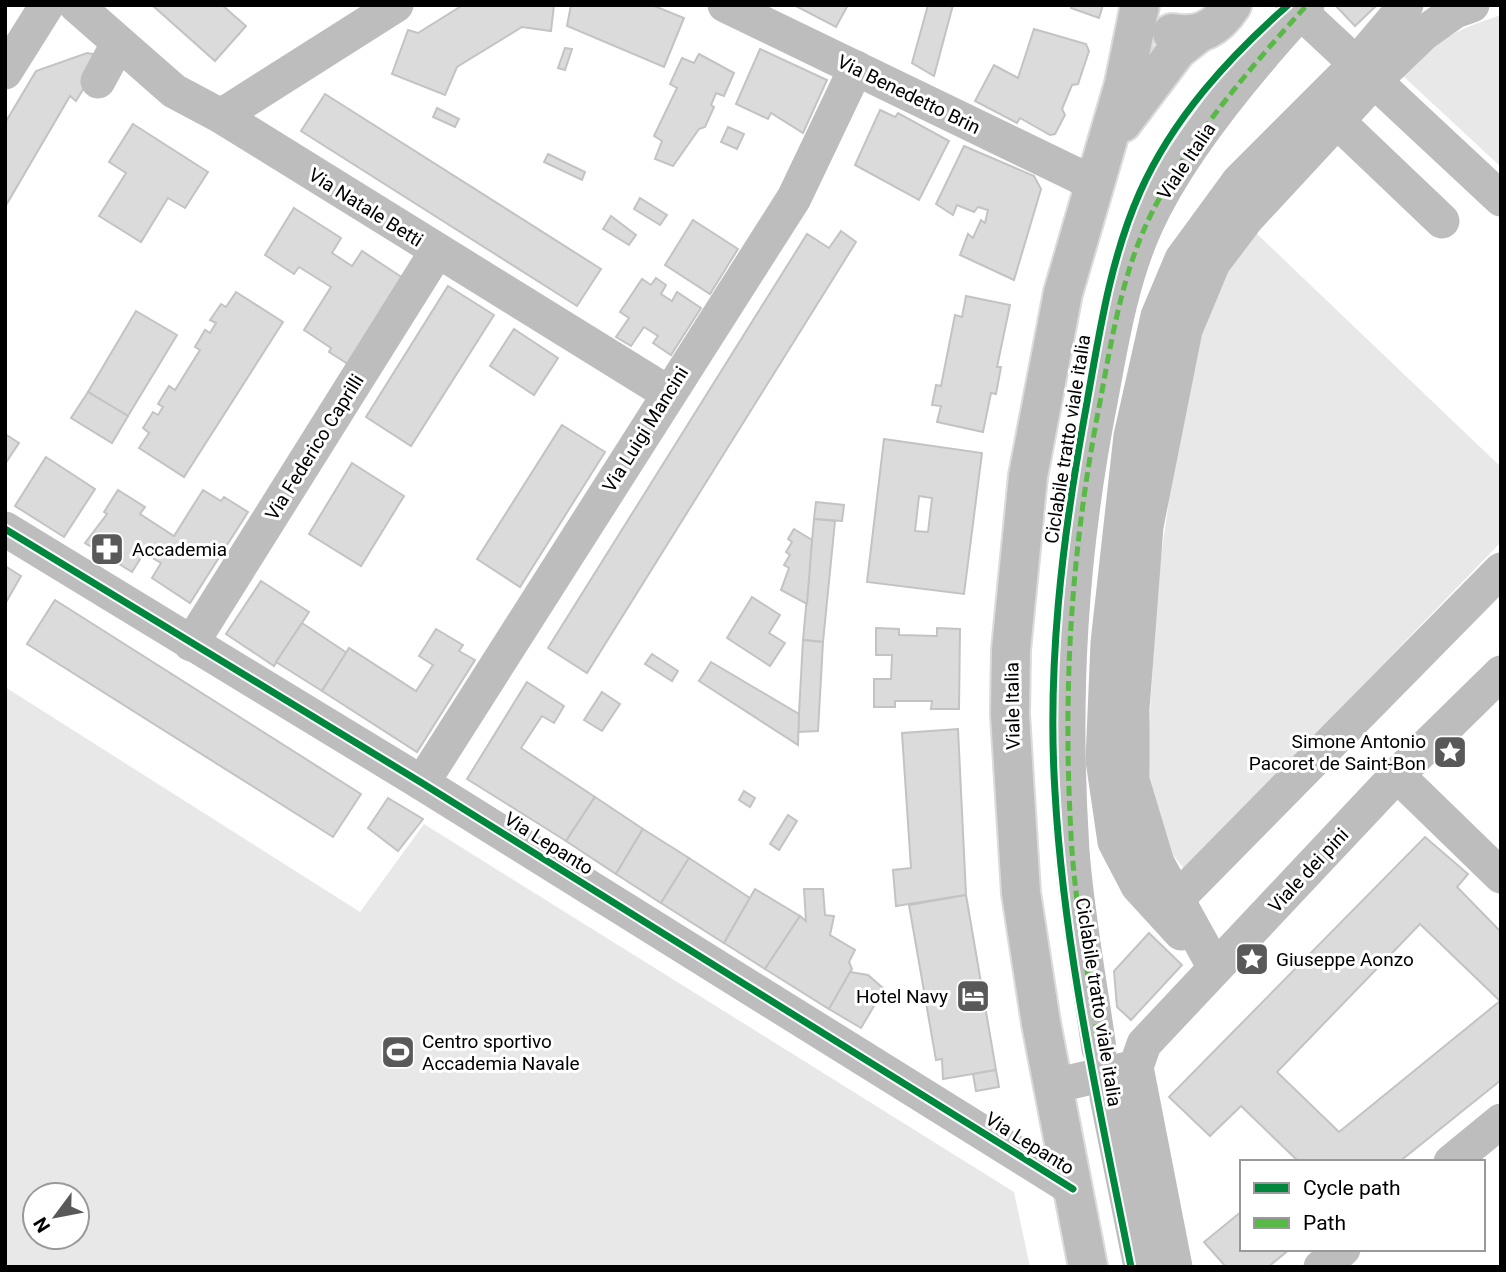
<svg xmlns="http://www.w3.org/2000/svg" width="1506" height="1272" font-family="Roboto,sans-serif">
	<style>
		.green { fill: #e8e8e8; fill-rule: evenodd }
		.building { fill: #dbdbdb; stroke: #c3c3c3; stroke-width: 2; fill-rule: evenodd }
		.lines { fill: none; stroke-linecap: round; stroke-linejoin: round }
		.major-casing { stroke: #dbdbdb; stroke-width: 42 }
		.minor { stroke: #bdbdbd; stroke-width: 35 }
		.major { stroke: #bdbdbd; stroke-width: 38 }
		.quiet { stroke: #58b947; stroke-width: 5; stroke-dasharray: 10 5; stroke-linecap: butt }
		.cycleway-casing { stroke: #fff; stroke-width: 11 }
		.cycleway { stroke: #00873e; stroke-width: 7 }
		.labels { text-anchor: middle; stroke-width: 6; stroke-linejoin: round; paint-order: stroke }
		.street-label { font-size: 19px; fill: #000; stroke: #fff }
		.poi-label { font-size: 19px; fill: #000; stroke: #fff; text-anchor: start }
	</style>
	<rect width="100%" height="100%" fill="#fff"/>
	<!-- green -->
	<g class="green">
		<path d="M1501 15V167L1403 76C1439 39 1452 31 1501 15Z"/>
		<polygon points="1255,232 1501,467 1501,542 1185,870 1165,845 1151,799 1148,747 1158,577 1187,376 1217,290 1239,252"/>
		<path d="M5 687 360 912 424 824 1014 1192 1030 1267H5ZM77 1195V1237H35V1195Z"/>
	</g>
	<!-- building -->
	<g class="building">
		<polygon points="152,5 222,5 246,26 215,61"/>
		<polygon points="463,5 554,5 551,31 522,27 457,67 445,95 392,74 408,30 418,33"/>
		<polygon points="571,5 652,5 684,18 664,67 567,26"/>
		<polygon points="794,5 848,5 836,27"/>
		<polygon points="928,5 953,5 934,76 912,63"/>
		<polygon points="1071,5 1103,5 1099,18 1071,8"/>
		<polygon points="1335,5 1377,5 1355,26"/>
		<polygon points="1034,29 1086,44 1089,51 1078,84 1072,85 1062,109 1065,115 1055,134 1050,135 1020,118 1017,123 975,101 994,65 1018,78"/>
		<polygon points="565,48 572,49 565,70 558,68"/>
		<polygon points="760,49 827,80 803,133 771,113 768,119 736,104"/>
		<polygon points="87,53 93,54 90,78 76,101 70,96 5,207 5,123 36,71"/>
		<polygon points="699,54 734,73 724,96 716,93 711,105 714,107 705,127 699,129 673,166 655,159 662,141 654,136 677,88 670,84 682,58 694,63"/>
		<polygon points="325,94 601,269 577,306 301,131"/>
		<polygon points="437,108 459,119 455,127 433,117"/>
		<polygon points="880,110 895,117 898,113 949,141 919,200 855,165"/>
		<polygon points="133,124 208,172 185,208 168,198 141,242 99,216 126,173 109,162"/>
		<polygon points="728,127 744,134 737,149 721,142"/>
		<polygon points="964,146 1034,176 1041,189 1014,280 960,255 968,234 973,238 981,220 985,223 988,210 978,207 974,212 957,205 953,215 936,204"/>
		<polygon points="548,154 585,172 582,180 544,162"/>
		<polygon points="640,198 667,215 660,225 634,209"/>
		<polygon points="294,208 341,238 332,253 352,266 362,251 403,278 348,364 329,352 331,348 304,330 331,287 299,267 294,274 265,255"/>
		<polygon points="611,216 636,235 629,245 603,229"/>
		<polygon points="693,220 738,249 710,294 665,265"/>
		<polygon points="841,231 856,242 587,673 548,648 807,234 829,248"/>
		<polygon points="656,278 666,285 661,294 672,301 677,292 701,308 671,355 653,343 658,336 644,327 631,346 616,337 629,318 620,312 642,279 651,285"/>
		<polygon points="448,286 494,315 411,446 366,417"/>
		<polygon points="236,292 283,322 184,477 139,448 149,433 143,428 153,412 158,415 163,407 158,404 169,386 175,390 200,350 195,347 205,330 210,333 216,323 210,320 221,304 226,307"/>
		<polygon points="966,296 1010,305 997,367 1001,367 996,394 991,393 983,432 937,422 941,406 932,405 936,385 941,386 955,315 962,317"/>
		<polygon points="136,311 177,335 128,416 88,392"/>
		<polygon points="514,329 558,358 534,395 490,366"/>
		<polygon points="88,392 128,416 112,443 71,418"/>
		<polygon points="562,425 605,452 520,587 477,559"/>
		<polygon points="5,434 19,443 5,464"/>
		<path d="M884 439 982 453 964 594 867 582ZM919 496 932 498 928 532 915 531Z"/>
		<polygon points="46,457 95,489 64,537 15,506"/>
		<polygon points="352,463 404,496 361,566 309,534"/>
		<polygon points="118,490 145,507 140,514 174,536 203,490 221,501 224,497 248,512 190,603 152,578 161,563 144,553 132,572 85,543 107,514 104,512"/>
		<polygon points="816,502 844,505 842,521 814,519"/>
		<polygon points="814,519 835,521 823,642 803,640"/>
		<polygon points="794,529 812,540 807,604 781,590 789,568 784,565 790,555 786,552 792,542 788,539"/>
		<polygon points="5,566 21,576 5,604"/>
		<polygon points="261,581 309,612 274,666 226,634"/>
		<polygon points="752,597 780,615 769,633 785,643 770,666 727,638"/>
		<polygon points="55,600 361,794 333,837 27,644"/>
		<polygon points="302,623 347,653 322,691 276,662"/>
		<polygon points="876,628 899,629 899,635 937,636 937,628 960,629 959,709 931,709 932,701 895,701 895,707 874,707 874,679 891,679 892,655 876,655"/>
		<polygon points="436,629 463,645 459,651 475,660 417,752 322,691 349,648 416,691 433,665 419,656"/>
		<polygon points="803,640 823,642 818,731 798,732"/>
		<polygon points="652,654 678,671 672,681 645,664"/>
		<polygon points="711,662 799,714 798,745 699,681"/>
		<polygon points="527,682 564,706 554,723 542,716 521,748 595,797 566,841 467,779"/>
		<polygon points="602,692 620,704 602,731 584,720"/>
		<polygon points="958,729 966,895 896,906 893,870 911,868 902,733"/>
		<polygon points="744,791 755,798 750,807 739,800"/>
		<polygon points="595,797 643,829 616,874 566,841"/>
		<polygon points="388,798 423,819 398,851 368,828"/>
		<polygon points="788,815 797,821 779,850 770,844"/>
		<polygon points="643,829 689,858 661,903 616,874"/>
		<path d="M1425 837 1468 874 1457 887 1501 932V1080L1399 1162H1299L1241 1106 1210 1136 1169 1097ZM1420 924 1500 1001 1339 1132 1277 1072Z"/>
		<polygon points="689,858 750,898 724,943 661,903"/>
		<polygon points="755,889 800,916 765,969 724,943"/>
		<polygon points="804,889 823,889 825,915 834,916 830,935 855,950 849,962 852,969 829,1009 765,969 800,916 806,921"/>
		<polygon points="966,895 996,1070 943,1079 942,1059 936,1060 909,905"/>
		<polygon points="1149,933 1182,965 1131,1020 1117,1007 1114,971"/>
		<polygon points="850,972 868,975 884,989 861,1028 829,1009"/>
		<polygon points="996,1070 999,1087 976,1091 973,1074"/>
		<polygon points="1242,1211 1242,1249 1290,1249 1268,1267 1226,1267 1204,1242"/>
	</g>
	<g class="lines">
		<!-- major casing -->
		<g class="major-casing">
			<g id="major">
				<path d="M1172 33C1200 38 1217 28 1232 5"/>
				<polyline points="1122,123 1177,50 1196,35"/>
				<polyline points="1088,1267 1041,1023 1021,893 1010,714 1011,650 1028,476 1063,293 1124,84 1140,5"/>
			</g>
		</g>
		<!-- minor -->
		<g class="minor">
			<polyline points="76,5 174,91 221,116 668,393"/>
			<polyline points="725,5 1093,183"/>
			<polyline points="1293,5 1501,199"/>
			<polyline points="5,72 47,5"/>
			<polyline points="98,81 118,44"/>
			<polyline points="221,116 396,5"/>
			<polyline points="1337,121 1442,221"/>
			<polyline points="5,529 422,783 1073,1189"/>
			<polyline points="191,644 437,251"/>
			<polyline points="1397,775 1501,876"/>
			<polyline points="422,783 794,198 856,68"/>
			<polyline points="1177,899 1501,570"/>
			<polyline points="1181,933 1138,886 1115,842 1103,760 1108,643 1131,436 1158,316 1182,259 1239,181 1356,64 1406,5"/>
			<polyline points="1215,968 1157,863 1132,780 1132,709 1146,526 1185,330 1213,263 1247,218 1374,81 1424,33 1455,11 1472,5"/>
			<path d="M1099 1049C1090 984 1077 917 1072 851 1062 696 1070 555 1100 402 1111 343 1121 280 1146 225 1180 150 1251 66 1307 5"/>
			<polyline points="1136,1067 1175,1267"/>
			<polyline points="1053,1086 1136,1067 1144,1044 1397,775 1501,673"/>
			<polyline points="1107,1097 1141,1267"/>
			<polyline points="1451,1162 1501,1121"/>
			<polyline points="1321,1267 1343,1249"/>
		</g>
		<!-- major -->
		<use href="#major" class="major"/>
		<!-- quiet -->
		<path class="quiet" d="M1099 1049C1090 984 1077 917 1072 851 1062 696 1070 555 1100 402 1111 343 1121 280 1146 225 1180 150 1251 66 1307 5"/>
		<!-- cycleway casing -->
		<g class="cycleway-casing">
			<g id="cycleway">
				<polyline points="5,529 422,783 1073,1189"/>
				<path d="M1131 1267C1100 1110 1064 952 1055 792 1047 667 1062 542 1084 419 1098 343 1108 264 1140 192 1173 118 1228 58 1288 5"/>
			</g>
		</g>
		<!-- cycleway -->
		<use href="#cycleway" class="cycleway"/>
	</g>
	<!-- icons -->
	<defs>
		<g id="pharmacy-square" transform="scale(1.75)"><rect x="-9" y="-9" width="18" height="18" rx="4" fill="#595959" stroke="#fff"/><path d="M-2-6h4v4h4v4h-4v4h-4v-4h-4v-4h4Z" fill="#fff"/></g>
		<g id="sight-square" transform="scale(1.75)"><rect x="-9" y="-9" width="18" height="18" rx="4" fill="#595959" stroke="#fff"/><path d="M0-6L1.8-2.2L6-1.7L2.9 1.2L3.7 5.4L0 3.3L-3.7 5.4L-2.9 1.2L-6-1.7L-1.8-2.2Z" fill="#fff"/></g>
		<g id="hotel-square" transform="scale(1.75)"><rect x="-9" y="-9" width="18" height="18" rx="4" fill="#595959" stroke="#fff"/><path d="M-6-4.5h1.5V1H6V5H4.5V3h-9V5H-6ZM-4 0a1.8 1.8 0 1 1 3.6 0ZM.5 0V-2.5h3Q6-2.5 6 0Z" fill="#fff"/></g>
		<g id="stadium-square" transform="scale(1.75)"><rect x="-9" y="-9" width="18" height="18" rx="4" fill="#595959" stroke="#fff"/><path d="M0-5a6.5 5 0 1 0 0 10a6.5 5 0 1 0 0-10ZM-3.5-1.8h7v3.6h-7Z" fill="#fff"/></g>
	</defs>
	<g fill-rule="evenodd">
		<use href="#pharmacy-square" x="107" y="549"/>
		<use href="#sight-square" x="1450" y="752"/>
		<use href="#sight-square" x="1252" y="959"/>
		<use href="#hotel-square" x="973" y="996"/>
		<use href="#stadium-square" x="398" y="1052"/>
	</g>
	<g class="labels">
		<!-- street labels -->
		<g class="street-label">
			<text transform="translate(909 94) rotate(26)" y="7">Via Benedetto Brin</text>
			<text transform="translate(1186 161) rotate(-56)" y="7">Viale Italia</text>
			<text transform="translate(366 207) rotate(32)" y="7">Via Natale Betti</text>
			<text transform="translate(645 429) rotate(-58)" y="7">Via Luigi Mancini</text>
			<text transform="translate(1067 439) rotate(-81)" y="7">Ciclabile tratto viale italia</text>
			<text transform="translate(314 447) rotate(-58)" y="7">Via Federico Caprilli</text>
			<text transform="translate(1012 706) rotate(-91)" y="7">Viale Italia</text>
			<text transform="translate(549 843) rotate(32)" y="7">Via Lepanto</text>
			<text transform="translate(1308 870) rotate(-47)" y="7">Viale dei pini</text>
			<text transform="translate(1099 1002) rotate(81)" y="7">Ciclabile tratto viale italia</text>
			<text transform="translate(1030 1143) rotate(32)" y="7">Via Lepanto</text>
		</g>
		<!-- poi labels -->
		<g class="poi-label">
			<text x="132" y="556">Accademia</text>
			<text x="1426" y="748" text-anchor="end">Simone Antonio<tspan x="1426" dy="22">Pacoret de Saint-Bon</tspan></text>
			<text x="1276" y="966">Giuseppe Aonzo</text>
			<text x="948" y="1003" text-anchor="end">Hotel Navy</text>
			<text x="422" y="1048">Centro sportivo<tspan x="422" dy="22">Accademia Navale</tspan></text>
		</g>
	</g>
	<!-- border -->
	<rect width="1506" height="1272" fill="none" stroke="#000000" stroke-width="14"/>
	<!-- legend -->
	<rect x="1240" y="1160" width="245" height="91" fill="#ffffff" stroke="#999999" stroke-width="2"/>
	<rect x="1254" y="1183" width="35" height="10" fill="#00873e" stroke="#999999" stroke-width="2"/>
	<text x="1303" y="1195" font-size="21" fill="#000000">Cycle path</text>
	<rect x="1254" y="1218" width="35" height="10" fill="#58b947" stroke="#999999" stroke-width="2"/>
	<text x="1303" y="1230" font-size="21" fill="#000000">Path</text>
	<!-- north arrow -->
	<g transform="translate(56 1216) rotate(238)"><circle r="33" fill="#ffffff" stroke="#999999" stroke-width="2"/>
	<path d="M0-5L12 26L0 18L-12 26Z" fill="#595959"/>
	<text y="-10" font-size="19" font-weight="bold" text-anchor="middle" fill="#000000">N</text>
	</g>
</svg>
